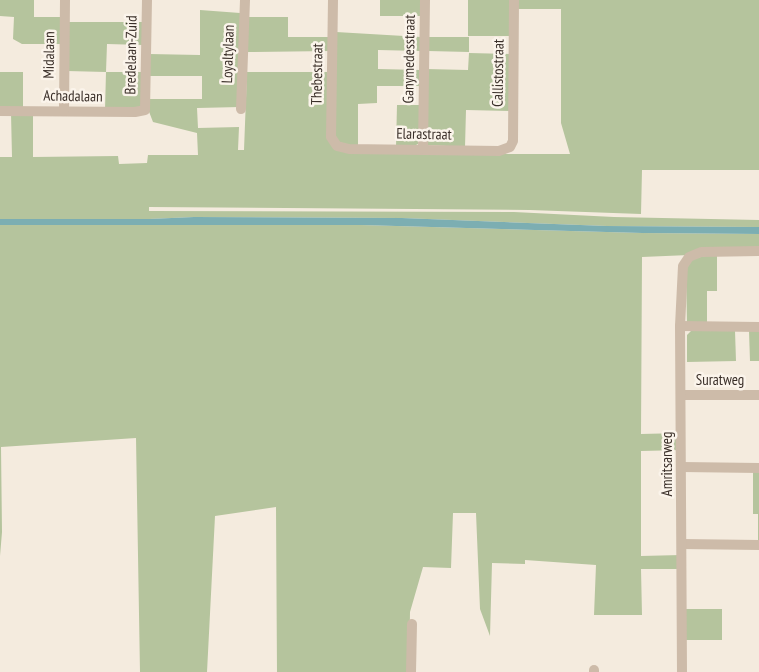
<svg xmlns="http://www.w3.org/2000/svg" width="759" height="672" font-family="'PT Sans Narrow',sans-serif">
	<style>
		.green { fill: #b5c49d }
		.water { fill: #7caeb2 }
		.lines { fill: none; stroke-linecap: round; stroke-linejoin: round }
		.minor { stroke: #cdbba9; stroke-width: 10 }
		.labels { text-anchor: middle; stroke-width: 5; stroke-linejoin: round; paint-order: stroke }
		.street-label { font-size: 15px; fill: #3a2f29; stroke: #fbf4eb }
	</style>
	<rect width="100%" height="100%" fill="#f4ebde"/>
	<!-- green -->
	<g class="green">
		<polygon points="0,0 34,0 34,17 62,17 62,44 22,44 13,39 14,17 0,16"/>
		<rect x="380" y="0" width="42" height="16"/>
		<rect x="468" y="0" width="42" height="36"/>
		<polygon points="517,0 759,0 759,170 642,170 641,214 530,210 149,207 149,211 514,212 614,217 759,220 759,227 607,226 402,218 194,217 149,219 0,219 0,157 12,157 11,113 33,113 33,157 118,156 119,164 147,163 148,155 198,155 197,133 153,122 148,109 149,99 202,99 202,76 149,76 149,54 200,55 200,10 240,13 240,107 197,108 198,128 239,127 238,150 244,150 247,72 329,72 334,147 483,154 570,154 561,123 561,9 517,9"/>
		<polygon points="248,17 288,17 288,37 331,37 330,51 247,52"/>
		<polygon points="67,22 143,22 143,45 107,44 106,72 143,72 141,106 137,109 105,110 106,72 67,71"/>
		<polygon points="336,32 421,37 421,51 378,50 378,69 421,70 421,86 377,86 377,103 358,104 358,146 347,146 335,140"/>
		<polygon points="428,37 469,37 469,52 428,51"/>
		<polygon points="469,53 511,54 510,111 466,110 465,147 428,145 426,143 426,69 468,70"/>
		<rect x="0" y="72" width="23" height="36"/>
		<polygon points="397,105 422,105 418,144 416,145 396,147"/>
		<polygon points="0,225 361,225 642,233 759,234 759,249 689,255 642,257 641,434 682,433 683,450 641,451 641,556 681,555 681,569 641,569 642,615 594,615 596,565 525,560 525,564 492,563 490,636 480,609 476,513 453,513 451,568 423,567 410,612 409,672 277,672 276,507 215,516 207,672 140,672 136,438 1,447 2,532 0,556"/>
		<polygon points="717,254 717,291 707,291 707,326 687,325 686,268 690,259"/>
		<polygon points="691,331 735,331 736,361 687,362 687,335"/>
		<polygon points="749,331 759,331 759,361 750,361"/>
		<polygon points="753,471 759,471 759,543 758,543 758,514 753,514"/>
		<rect x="685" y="609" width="37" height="31"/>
	</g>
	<!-- water -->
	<polygon class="water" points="194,217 402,218 607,226 759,227 759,234 642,233 361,225 0,225 0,219 149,219"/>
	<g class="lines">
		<!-- minor -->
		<g class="minor">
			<polyline points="333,0 331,137 337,146 349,149 499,151 510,147 513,141 514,0"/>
			<polyline points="241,109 245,0"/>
			<polyline points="0,111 135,112 145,110 147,0"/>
			<polyline points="64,111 65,0"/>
			<polyline points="423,149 425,0"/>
			<polyline points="680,326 759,327"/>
			<polyline points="681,395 759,395"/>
			<polyline points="682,467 759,468"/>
			<polyline points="682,544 759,545"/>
			<polyline points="411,672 412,624"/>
			<polyline points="594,672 594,670"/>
			<polyline points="682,672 680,326 683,266 689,257 701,252 759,251"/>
		</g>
	</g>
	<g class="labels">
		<!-- street labels -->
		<g class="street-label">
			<text transform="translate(228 54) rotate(-88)" y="5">Loyaltylaan</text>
			<text transform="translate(49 55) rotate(-89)" y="5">Midalaan</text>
			<text transform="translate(131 55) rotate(-89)" y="5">Bredelaan-Zuid</text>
			<text transform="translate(409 59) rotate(-89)" y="5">Ganymedesstraat</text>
			<text transform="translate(498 73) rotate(-89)" y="5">Callistostraat</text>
			<text transform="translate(317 74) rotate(-89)" y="5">Thebestraat</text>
			<text transform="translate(73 96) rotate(1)" y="5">Achadalaan</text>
			<text transform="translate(424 134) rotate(1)" y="5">Elarastraat</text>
			<text x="720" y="385">Suratweg</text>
			<text transform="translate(667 464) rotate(-90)" y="5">Amritsarweg</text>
		</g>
	</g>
</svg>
